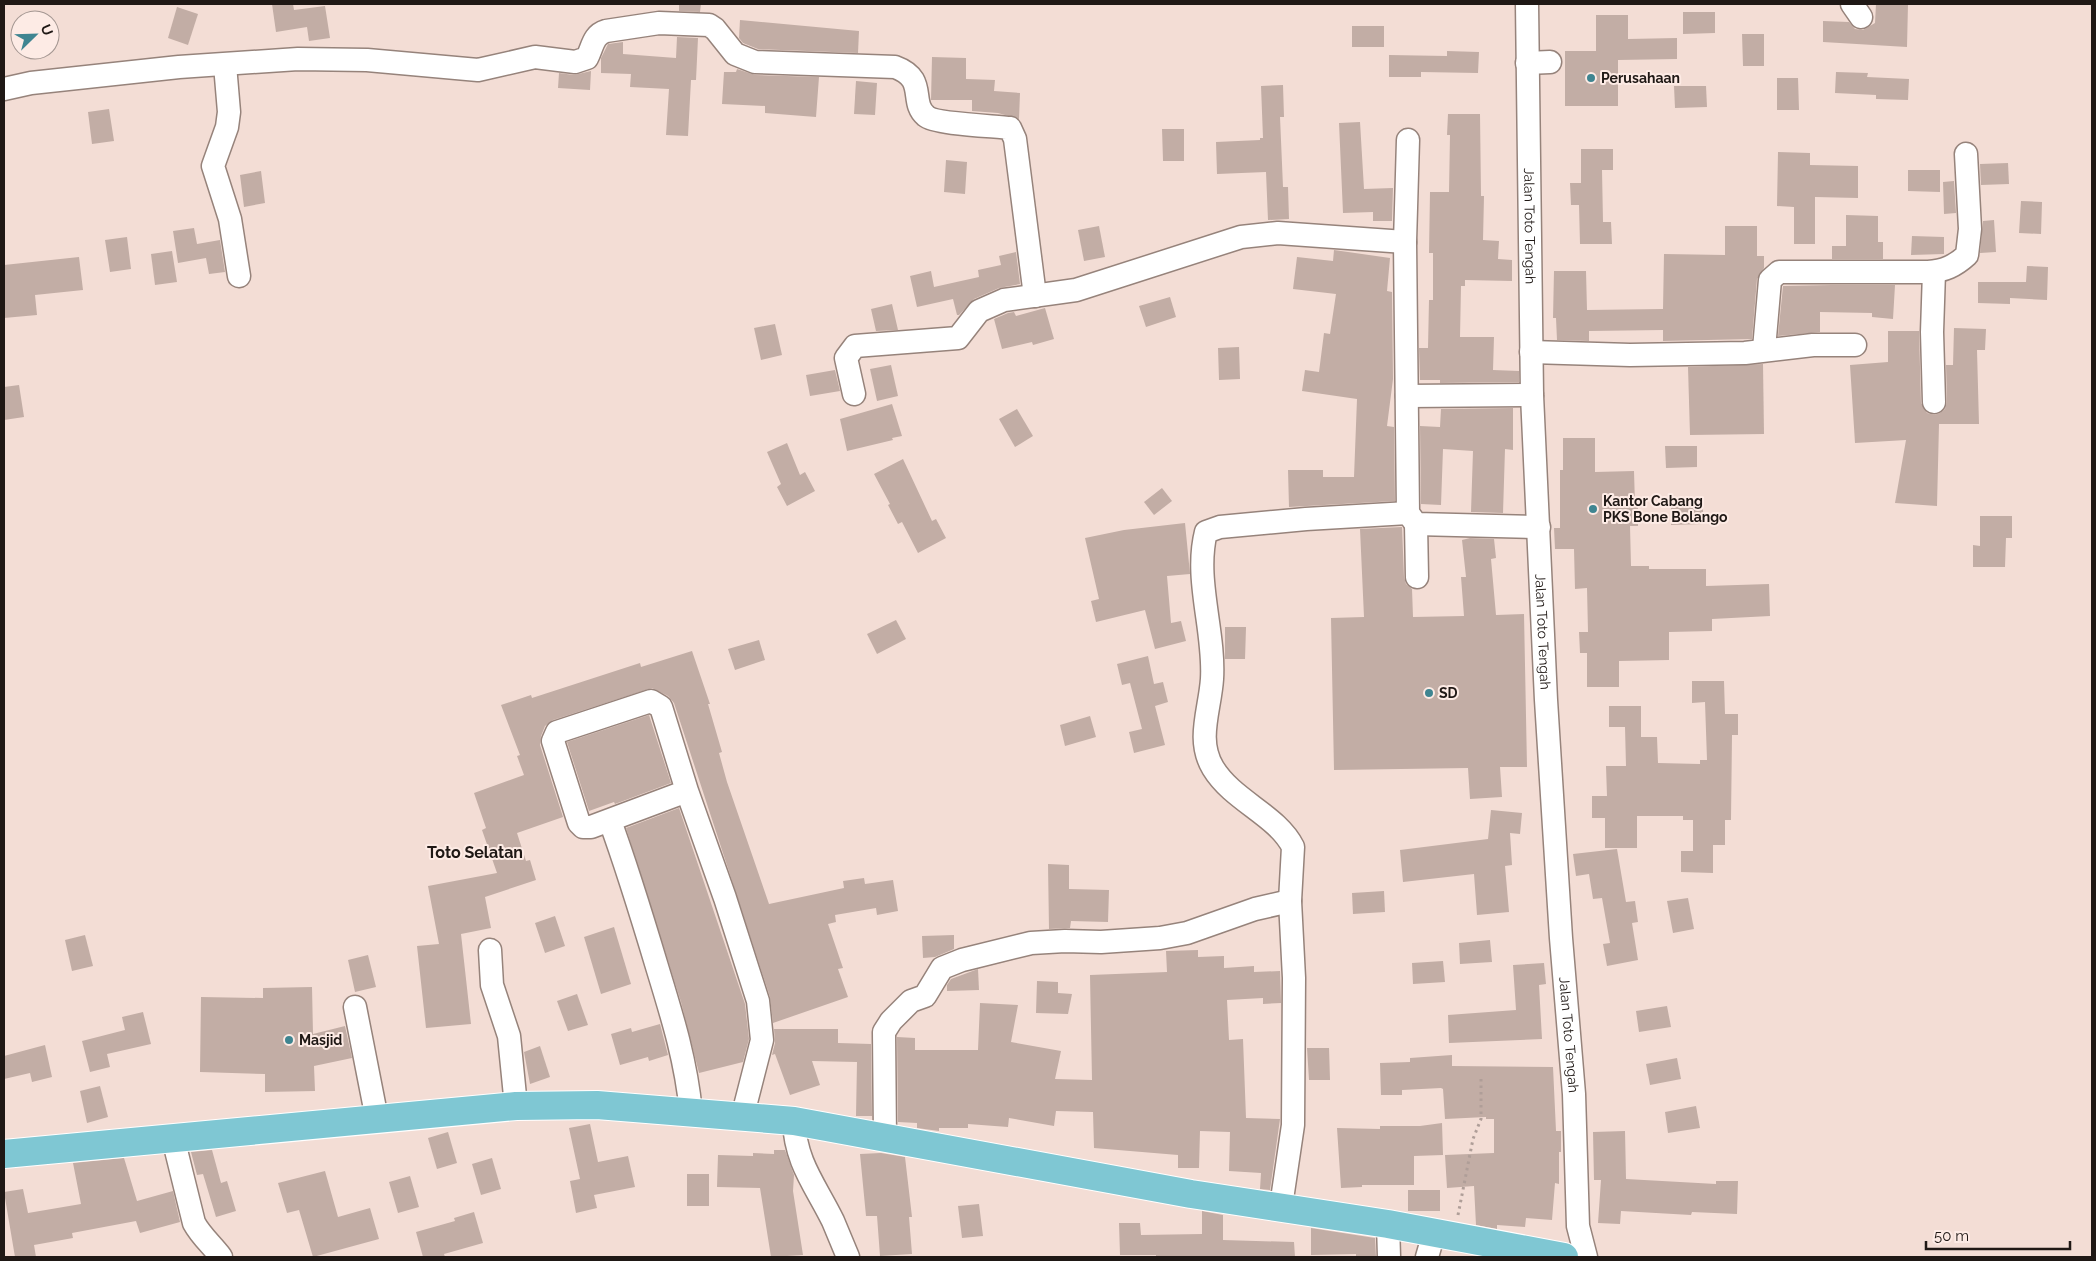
<svg xmlns="http://www.w3.org/2000/svg" width="2096" height="1261" font-family="Raleway,sans-serif">
	<style>
		.building { fill: #c2ada5 }
		.lines { fill: none; stroke-linecap: round; stroke-linejoin: round }
		.minor-casing { stroke: #96837b; stroke-width: 25 }
		.major-casing { stroke: #fff; stroke-width: 30 }
		.path { stroke: #af9e98; stroke-width: 3; stroke-dasharray: 2.5 4; stroke-linecap: butt }
		.minor { stroke: #fff; stroke-width: 22 }
		.major { stroke: #7fc7d3; stroke-width: 28 }
		.poi-dot { fill: #3f8591; stroke: #fdebe5; stroke-width: 2 }
		.labels { text-anchor: middle; stroke-width: 4; stroke-linejoin: round; paint-order: stroke }
		.poi-label { font-size: 14px; font-weight: bold; fill: #1f1815; stroke: #fdebe5; text-anchor: start }
		.street-label { font-size: 14px; fill: #1f1815; stroke: #fdebe5 }
		.quarter-label { font-size: 16px; font-weight: bold; fill: #1f1815; stroke: #fdebe5 }
	</style>
	<rect width="100%" height="100%" fill="#f3ddd5"/>
	<!-- building -->
	<g class="building">
		<polygon points="272,4 293,4 294,10 325,6 330,38 309,41 307,27 276,32"/>
		<polygon points="679,4 701,4 700,12 679,11"/>
		<polygon points="1876,4 1908,4 1907,47 1823,42 1823,21 1849,22 1855,29 1863,30 1875,23"/>
		<polygon points="177,7 198,14 188,45 168,38"/>
		<polygon points="1683,12 1715,12 1715,33 1683,34"/>
		<polygon points="1596,15 1628,15 1628,39 1677,38 1677,59 1618,60 1618,106 1565,106 1565,51 1596,51"/>
		<polygon points="740,20 859,31 858,53 758,49 743,43 739,38"/>
		<rect x="1352" y="26" width="32" height="21"/>
		<polygon points="1742,34 1764,34 1764,66 1743,66"/>
		<polygon points="677,37 698,38 696,80 691,80 688,136 666,135 669,89 630,87 631,74 601,73 601,58 608,44 623,42 623,54 676,58"/>
		<polygon points="1447,51 1479,52 1478,73 1421,72 1421,77 1389,77 1389,55 1447,56"/>
		<polygon points="932,57 966,58 966,79 995,80 994,91 1020,93 1019,119 998,113 972,111 972,100 931,100"/>
		<polygon points="737,69 755,75 819,77 816,117 765,113 765,106 722,104 724,72 736,72"/>
		<polygon points="591,71 590,90 558,88 559,73 574,75"/>
		<polygon points="1836,72 1868,73 1867,77 1909,79 1908,100 1876,99 1876,95 1835,93"/>
		<polygon points="1777,78 1798,78 1799,110 1777,110"/>
		<polygon points="856,81 877,83 875,115 854,114"/>
		<polygon points="1283,85 1284,117 1280,117 1283,187 1288,187 1289,219 1268,220 1266,172 1217,174 1216,142 1260,140 1260,138 1263,138 1261,86"/>
		<polygon points="1674,86 1706,86 1707,107 1675,108"/>
		<polygon points="109,109 114,141 92,144 88,112"/>
		<polygon points="1448,114 1480,114 1481,196 1484,196 1483,240 1499,241 1498,259 1512,260 1512,281 1465,280 1465,286 1461,286 1460,337 1494,337 1493,370 1519,371 1519,382 1440,383 1440,380 1420,380 1419,348 1428,348 1429,300 1433,300 1433,253 1429,253 1430,192 1449,192 1450,135 1447,135"/>
		<polygon points="1360,122 1364,189 1393,188 1392,221 1373,221 1373,212 1343,213 1339,123"/>
		<polygon points="1162,129 1184,129 1184,161 1163,161"/>
		<polygon points="1581,149 1613,149 1613,170 1602,170 1603,222 1611,222 1612,244 1580,244 1579,205 1571,205 1570,183 1581,183"/>
		<polygon points="1778,152 1810,153 1810,165 1858,166 1858,198 1815,197 1815,244 1794,244 1794,207 1777,206"/>
		<polygon points="946,160 967,162 965,194 944,192"/>
		<polygon points="2008,163 2009,184 1981,185 1980,164"/>
		<polygon points="1908,170 1940,170 1940,192 1908,191"/>
		<polygon points="261,171 265,203 244,207 240,175"/>
		<polygon points="1954,181 1956,213 1944,214 1943,182"/>
		<polygon points="2021,201 2042,202 2041,234 2019,233"/>
		<polygon points="1846,215 1878,216 1878,242 1883,242 1883,259 1832,259 1832,246 1846,246"/>
		<polygon points="1994,220 1996,252 1980,253 1983,221"/>
		<polygon points="1099,226 1105,257 1084,261 1078,230"/>
		<polygon points="1725,226 1757,226 1757,256 1764,256 1764,268 1757,279 1752,339 1663,341 1663,330 1589,331 1589,341 1557,340 1556,318 1553,318 1554,271 1586,271 1587,310 1663,309 1664,254 1725,255"/>
		<polygon points="194,228 197,244 220,240 225,272 209,274 206,258 178,263 173,231"/>
		<polygon points="1912,236 1944,237 1944,254 1911,255"/>
		<polygon points="127,237 131,269 110,272 105,240"/>
		<polygon points="1334,250 1390,258 1387,291 1392,292 1393,379 1387,426 1394,427 1395,501 1289,507 1288,470 1323,470 1323,477 1354,477 1357,399 1302,391 1305,370 1319,372 1324,333 1330,334 1336,294 1293,289 1297,257 1333,261"/>
		<polygon points="172,251 177,282 155,285 151,254"/>
		<polygon points="1016,252 1020,284 999,288 974,299 959,315 957,315 953,299 917,307 910,276 931,271 934,287 979,277 978,270 1001,265 999,256"/>
		<polygon points="79,257 83,290 35,295 37,315 4,318 4,265"/>
		<polygon points="2027,266 2048,267 2047,300 2010,298 2010,304 1978,303 1978,282 2026,282"/>
		<polygon points="1831,285 1895,285 1893,319 1872,317 1872,313 1820,312 1820,332 1778,336 1783,286"/>
		<polygon points="1170,297 1176,317 1146,327 1139,306"/>
		<polygon points="892,304 898,330 876,331 871,309"/>
		<polygon points="1045,308 1054,339 1033,345 1032,342 1002,349 994,319 1008,313 1014,312 1016,316"/>
		<polygon points="775,324 782,355 761,360 754,328"/>
		<polygon points="1954,328 1986,329 1985,350 1977,350 1979,424 1939,424 1937,506 1895,503 1906,440 1855,443 1850,365 1888,362 1888,331 1919,331 1921,403 1927,413 1934,415 1940,413 1945,409 1947,402 1946,365 1953,365"/>
		<polygon points="1239,347 1240,379 1219,380 1218,348"/>
		<polygon points="1763,364 1764,434 1690,435 1688,367"/>
		<polygon points="891,365 898,396 877,401 870,369"/>
		<polygon points="835,370 840,391 810,396 806,375"/>
		<polygon points="19,385 24,417 4,420 4,387"/>
		<polygon points="892,404 902,436 892,438 893,440 847,451 840,419"/>
		<polygon points="1513,408 1513,450 1505,449 1503,513 1471,512 1473,451 1443,449 1441,505 1421,504 1420,426 1440,427 1441,409"/>
		<polygon points="1017,409 1033,436 1015,447 999,419"/>
		<polygon points="1563,438 1595,438 1595,472 1634,471 1635,505 1638,504 1638,526 1630,526 1631,566 1649,566 1649,569 1706,569 1706,586 1769,584 1770,616 1712,619 1712,631 1669,632 1669,660 1619,661 1619,687 1587,687 1587,653 1580,653 1579,632 1588,632 1587,588 1575,589 1574,549 1555,549 1554,528 1560,528 1560,470 1563,470"/>
		<polygon points="787,443 800,475 805,472 815,491 787,506 777,487 781,484 767,452"/>
		<polygon points="1665,446 1697,446 1697,467 1666,468"/>
		<polygon points="903,459 932,521 936,519 946,538 918,553 902,522 898,524 888,505 890,504 874,474"/>
		<polygon points="1162,488 1172,501 1154,515 1144,502"/>
		<polygon points="1671,503 1703,503 1703,524 1671,525"/>
		<polygon points="1980,516 2012,516 2012,538 2006,538 2005,567 1973,567 1973,545 1980,546"/>
		<polygon points="1185,523 1190,574 1167,576 1171,623 1181,621 1186,641 1155,649 1145,610 1096,622 1091,601 1099,599 1085,538 1124,530"/>
		<polygon points="1402,527 1404,577 1406,584 1412,589 1413,617 1464,616 1461,577 1466,577 1462,540 1470,538 1494,539 1496,558 1491,559 1496,615 1524,614 1527,767 1500,767 1502,797 1470,799 1468,768 1334,770 1331,618 1364,617 1360,529"/>
		<polygon points="896,620 906,639 877,654 867,634"/>
		<polygon points="1225,627 1246,627 1245,659 1225,659"/>
		<polygon points="759,640 765,660 735,670 728,649"/>
		<polygon points="692,651 710,704 708,704 722,752 719,753 727,782 769,904 844,888 843,881 864,878 865,884 893,880 898,911 877,915 876,908 835,915 836,922 828,924 843,968 838,969 848,997 773,1023 770,997 674,703 668,696 652,688 553,720 545,726 541,736 540,745 563,817 517,833 526,861 530,860 536,880 485,897 491,928 461,934 471,1024 426,1028 417,946 439,944 428,886 497,873 482,830 486,828 474,793 524,775 517,756 520,755 501,705 531,695 532,698 640,663 641,667"/>
		<polygon points="1148,656 1154,684 1163,682 1168,702 1155,706 1165,745 1134,753 1129,732 1142,729 1130,683 1122,685 1117,664"/>
		<polygon points="1692,681 1724,681 1725,714 1738,714 1738,735 1732,735 1731,820 1725,820 1725,845 1713,845 1713,873 1681,872 1681,851 1693,851 1693,820 1683,820 1683,816 1637,816 1637,848 1605,848 1605,818 1592,818 1592,796 1607,796 1606,766 1626,766 1625,727 1609,727 1609,706 1641,706 1641,737 1657,737 1658,763 1700,764 1700,760 1707,760 1705,702 1692,703"/>
		<polygon points="649,715 671,783 615,804 614,802 589,811 567,742"/>
		<polygon points="1090,716 1096,737 1065,746 1060,725"/>
		<polygon points="679,808 745,1004 749,1039 743,1062 699,1073 681,1002 626,828"/>
		<polygon points="1491,810 1522,813 1520,834 1510,833 1512,865 1505,866 1509,912 1477,915 1474,874 1403,882 1400,850 1488,839"/>
		<polygon points="1617,849 1626,902 1635,901 1638,922 1632,923 1638,960 1607,966 1603,944 1610,943 1602,898 1593,899 1589,874 1576,876 1573,854"/>
		<polygon points="1048,864 1069,865 1069,889 1109,890 1108,922 1071,921 1070,928 1049,929"/>
		<polygon points="1384,891 1385,912 1353,914 1352,893"/>
		<polygon points="1688,898 1694,929 1673,933 1667,901"/>
		<polygon points="555,916 565,946 545,953 535,923"/>
		<polygon points="614,927 631,984 601,994 584,937"/>
		<polygon points="85,935 93,966 72,971 65,940"/>
		<polygon points="954,935 954,949 935,957 923,958 922,936"/>
		<polygon points="1490,940 1492,962 1460,964 1459,943"/>
		<polygon points="1198,950 1198,957 1224,956 1224,968 1254,966 1254,972 1280,971 1281,1003 1263,1004 1263,998 1227,1000 1229,1040 1243,1039 1246,1118 1280,1119 1270,1190 1260,1189 1261,1173 1229,1171 1230,1132 1200,1131 1199,1168 1178,1168 1178,1155 1094,1148 1093,1112 1056,1111 1054,1126 1009,1118 1008,1127 968,1124 968,1128 939,1128 939,1131 917,1128 917,1123 898,1122 897,1037 915,1038 915,1050 978,1050 980,1003 1018,1005 1011,1042 1061,1051 1055,1079 1092,1080 1090,975 1167,972 1166,951"/>
		<polygon points="368,955 376,987 355,992 348,960"/>
		<polygon points="1443,961 1445,982 1413,984 1412,963"/>
		<polygon points="1544,963 1546,984 1539,985 1542,1039 1449,1043 1448,1015 1516,1010 1513,965"/>
		<polygon points="978,969 979,990 947,991 947,985 951,979"/>
		<polygon points="1037,981 1058,982 1058,993 1072,994 1068,1014 1036,1013"/>
		<polygon points="312,987 313,1034 345,1026 352,1058 314,1066 315,1091 265,1092 265,1074 200,1072 201,997 263,998 263,988"/>
		<polygon points="577,994 588,1025 568,1031 557,1001"/>
		<polygon points="1667,1006 1671,1027 1639,1032 1636,1011"/>
		<polygon points="143,1012 151,1044 107,1054 110,1067 90,1072 82,1041 125,1030 122,1017"/>
		<polygon points="660,1024 668,1055 649,1061 648,1057 620,1065 611,1034 631,1028 632,1032"/>
		<polygon points="774,1029 838,1029 838,1043 871,1044 872,1116 856,1116 857,1062 812,1061 820,1085 790,1095 775,1054 772,1055 775,1043"/>
		<polygon points="45,1045 52,1077 32,1082 30,1073 4,1079 4,1056"/>
		<polygon points="540,1046 550,1077 530,1084 524,1052"/>
		<polygon points="1307,1048 1329,1048 1330,1080 1309,1080"/>
		<polygon points="1452,1055 1452,1066 1553,1067 1556,1131 1561,1131 1561,1152 1559,1152 1559,1184 1555,1183 1552,1220 1526,1218 1525,1227 1497,1225 1497,1229 1476,1225 1474,1186 1447,1188 1445,1155 1494,1153 1494,1119 1486,1119 1486,1117 1445,1119 1443,1089 1441,1088 1402,1090 1402,1095 1381,1095 1380,1063 1410,1062 1410,1058"/>
		<polygon points="1677,1058 1681,1079 1650,1085 1646,1064"/>
		<polygon points="100,1086 108,1117 87,1123 80,1091"/>
		<polygon points="1696,1106 1700,1128 1668,1133 1665,1112"/>
		<polygon points="1442,1123 1443,1155 1414,1156 1414,1185 1362,1185 1362,1187 1341,1188 1337,1128 1380,1129 1380,1126 1420,1126"/>
		<polygon points="590,1124 598,1162 628,1156 635,1187 594,1195 597,1208 576,1213 570,1181 580,1179 569,1128"/>
		<polygon points="1625,1131 1626,1179 1716,1184 1716,1181 1738,1181 1737,1214 1692,1212 1691,1215 1621,1211 1620,1224 1598,1223 1601,1180 1594,1180 1593,1132"/>
		<polygon points="448,1132 457,1163 437,1169 428,1138"/>
		<polygon points="212,1150 221,1183 227,1181 236,1211 216,1217 203,1174 197,1175 191,1152"/>
		<polygon points="774,1150 785,1150 794,1175 793,1191 803,1255 771,1257 760,1188 717,1187 718,1155 753,1156 753,1153 774,1154"/>
		<polygon points="881,1153 905,1157 912,1217 909,1217 912,1254 880,1256 877,1216 866,1216 860,1154"/>
		<polygon points="124,1158 137,1201 173,1191 180,1222 140,1233 136,1221 72,1233 73,1238 34,1245 36,1257 15,1257 4,1192 23,1189 28,1213 81,1204 73,1163"/>
		<polygon points="492,1158 501,1189 481,1195 472,1164"/>
		<polygon points="325,1171 338,1217 370,1208 379,1239 313,1257 299,1210 287,1213 278,1183"/>
		<rect x="687" y="1174" width="22" height="32"/>
		<polygon points="410,1176 419,1207 398,1213 389,1182"/>
		<rect x="1408" y="1190" width="32" height="21"/>
		<polygon points="979,1204 983,1236 962,1238 958,1206"/>
		<polygon points="1202,1211 1223,1215 1223,1240 1294,1242 1295,1257 1156,1257 1156,1255 1120,1255 1119,1223 1140,1223 1141,1235 1202,1234"/>
		<polygon points="474,1212 483,1243 444,1254 445,1257 423,1257 416,1232 455,1221 454,1218"/>
		<polygon points="1311,1228 1375,1238 1376,1257 1356,1257 1356,1254 1311,1255"/>
	</g>
	<g class="lines">
		<!-- minor casing -->
		<g class="minor-casing">
			<g id="minor">
				<path id="s1" d="M1527 4 1532 395 1546 700 1561 938 1574 1094 1578 1226 1586 1257"/>
				<polyline points="1852,4 1861,17"/>
				<polyline points="1527,63 1550,62"/>
				<polyline points="225,65 229,112 227,127 213,166 230,219 239,276"/>
				<path d="M4 89 31 83 179 67 298 59 367 60 478 70 535 57 575 62 587 58C593 46 593 35 606 31L659 23 709 25 715 29 735 54 755 62 895 67C928 79 909 102 926 116 935 124 995 126 1010 128L1015 139 1035 296"/>
				<polyline points="1408,140 1405,242 1408,513 1416,524 1539,527"/>
				<path d="M1764 349 1770 280 1779 272H1928C1944 271 1955 266 1967 255L1970 229 1966 154"/>
				<polyline points="1531,352 1630,355 1745,353 1813,345 1855,345"/>
				<polyline points="854,394 846,358 855,346 958,338 979,311 1004,300 1076,290 1241,237 1278,233 1405,242"/>
				<polyline points="1407,396 1532,395"/>
				<polyline points="1934,402 1932,332 1934,272"/>
				<polyline points="1416,524 1417,577"/>
				<polyline points="687,791 661,707 651,701 557,732 553,741 579,823 583,827 591,827 687,791 725,898 758,1001 762,1040 742,1118"/>
				<path d="M610 821C628 870 643 920 658 970 673 1019 686 1061 691 1112"/>
				<polyline points="490,950 492,985 509,1036 516,1106"/>
				<polyline points="355,1007 377,1119"/>
				<path d="M794 1121C795 1162 816 1186 833 1221 838 1233 843 1245 848 1257"/>
				<path d="M173 1138 194 1223C201 1236 212 1245 221 1257"/>
				<polyline points="885,1138 884,1032 891,1021 911,1001 925,996 942,968 962,960 1031,943 1065,941 1101,942 1160,938 1187,933 1255,909 1290,901"/>
				<path d="M1281 1206 1293 1125 1294 978 1290 901 1293 847C1277 815 1233 801 1213 768 1196 740 1210 710 1212 679 1215 631 1194 579 1206 532L1220 527 1306 519 1408 513"/>
				<polyline points="1388,1224 1389,1257"/>
				<polyline points="1427,1257 1434,1233"/>
			</g>
		</g>
		<!-- major casing -->
		<g class="major-casing">
			<polyline id="major" points="4,1154 516,1106 597,1105 794,1121 1191,1194 1388,1224 1564,1257"/>
		</g>
		<!-- path -->
		<polyline class="path" points="1458,1215 1473,1139 1481,1119 1481,1076"/>
		<!-- minor -->
		<use href="#minor" class="minor"/>
		<!-- major -->
		<use href="#major" class="major"/>
	</g>
	<!-- markers -->
	<g class="poi-dot">
		<circle cx="1591" cy="78" r="5"/>
		<circle cx="1593" cy="509" r="5"/>
		<circle cx="1429" cy="693" r="5"/>
		<circle cx="289" cy="1040" r="5"/>
	</g>
	<g class="labels">
		<!-- poi labels -->
		<g class="poi-label">
			<text x="1601" y="83">Perusahaan</text>
			<text x="1603" y="506">Kantor Cabang<tspan x="1603" dy="16">PKS Bone Bolango</tspan></text>
			<text x="1439" y="698">SD</text>
			<text x="299" y="1045">Masjid</text>
		</g>
		<!-- street labels -->
		<g class="street-label">
			<text dy="5" stroke="none"><textPath href="#s1" startOffset="222">Jalan Toto Tengah</textPath></text>
			<text dy="5" stroke="none"><textPath href="#s1" startOffset="628">Jalan Toto Tengah</textPath></text>
			<text dy="5" stroke="none"><textPath href="#s1" startOffset="1032">Jalan Toto Tengah</textPath></text>
		</g>
		<!-- quarter labels -->
		<g class="quarter-label">
			<text x="475" y="858">Toto Selatan</text>
		</g>
	</g>
	<!-- border -->
	<rect width="2096" height="1261" fill="none" stroke="#1f1815" stroke-width="10"/>
	<!-- north arrow -->
	<g transform="translate(35 35) rotate(67)"><circle r="24" fill="#fdebe5" stroke="#a49792"/>
	<path d="M0-4L9 19L0 12L-9 19Z" fill="#3f8591"/>
	<text y="-8" font-size="14" font-weight="bold" text-anchor="middle" fill="#1f1815">U</text>
	</g>
	<!-- scale -->
	<path d="M1926 1241v8h144v-8" fill="none" stroke="#1f1815" stroke-width="2.5"/>
	<text x="1934" y="1241" font-size="15" fill="#1f1815" stroke="#fdebe5" stroke-width="4" paint-order="stroke">50 m</text>
</svg>
